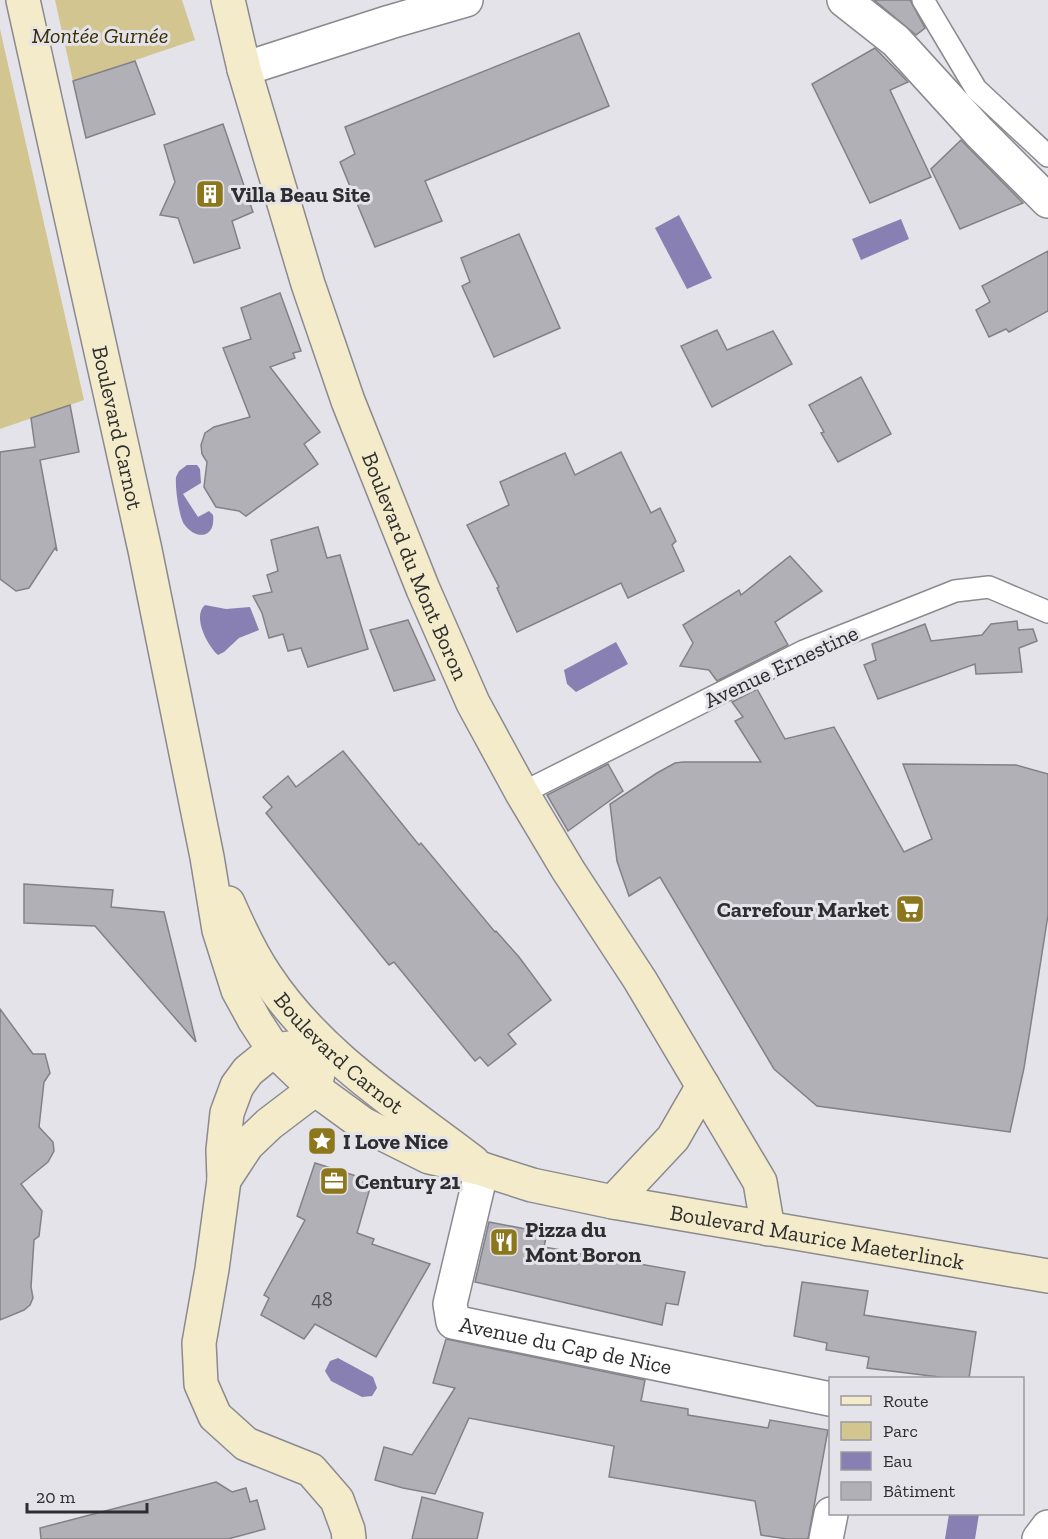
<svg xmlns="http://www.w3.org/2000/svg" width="1048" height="1539" font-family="'Zilla Slab',serif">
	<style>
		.green { fill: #d3c58f }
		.water { fill: #8880b2 }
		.building { fill: #b1b0b7; stroke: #818187; stroke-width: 1.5 }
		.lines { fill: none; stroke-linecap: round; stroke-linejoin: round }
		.lane-casing { stroke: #8b8a90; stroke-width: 24 }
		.street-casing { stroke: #8b8a90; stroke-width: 36 }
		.secondary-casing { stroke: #8b8a90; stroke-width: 36 }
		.lane { stroke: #fff; stroke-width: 21 }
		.street { stroke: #fff; stroke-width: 33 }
		.secondary { stroke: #f3ebc9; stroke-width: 33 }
		.labels { text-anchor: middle; stroke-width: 6; stroke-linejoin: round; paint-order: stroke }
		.number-label { font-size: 20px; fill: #4f4e52 }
		.park-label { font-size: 22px; font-style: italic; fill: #392e00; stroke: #e3e3e9 }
		.poi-label { font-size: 22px; font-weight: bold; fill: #2e2e30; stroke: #e3e3e9; text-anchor: start }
		.street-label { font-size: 22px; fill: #2e2e30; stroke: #e3e3e9 }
	</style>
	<rect width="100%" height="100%" fill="#e3e3e9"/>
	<!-- green -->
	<g class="green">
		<polygon points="55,0 182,0 195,40 73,81"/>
		<polygon points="0,29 84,400 0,429"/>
	</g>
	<!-- water -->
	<g class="water">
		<polygon points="679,215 712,278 687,289 655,228"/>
		<polygon points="901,219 909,239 861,260 852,239"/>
		<path d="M187 465H197L200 469 201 483 183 494 198 517 209 511 213 515C216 538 196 541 184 524 179 516 175 488 176 477L179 471Z"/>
		<path d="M205 605 226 609 250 607 259 630 239 638 224 652 218 655C207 645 192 616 205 605Z"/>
		<polygon points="616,642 628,664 576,692 567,684 564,670"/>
		<polygon points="338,1358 373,1377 377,1388 372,1396 362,1397 331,1381 325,1371 330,1361"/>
		<polygon points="949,1514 979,1514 975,1539 945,1539"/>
	</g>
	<!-- building -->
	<g class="building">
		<polygon points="874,0 910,0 925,28 916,35"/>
		<polygon points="579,33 609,106 425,181 442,221 375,247 340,162 355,154 345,127"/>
		<polygon points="875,48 908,82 890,90 931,177 870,203 812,84"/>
		<polygon points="135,61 155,114 86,138 73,81"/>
		<polygon points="223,124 253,212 232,221 240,248 194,263 178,218 160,215 175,182 164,145"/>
		<polygon points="961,140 1023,203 960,229 931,169"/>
		<polygon points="519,234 560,328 494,357 462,286 470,282 461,258"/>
		<polygon points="1048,251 1048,311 1009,332 1006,329 989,337 976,310 990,302 982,286"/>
		<polygon points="280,293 301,351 293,353 295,358 270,367 320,432 304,444 318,464 246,516 239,511 216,507 204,487 207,462 202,454 201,445 205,433 214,427 250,417 223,348 251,339 241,308"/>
		<polygon points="717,330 727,350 773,331 792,364 712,407 681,346"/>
		<polygon points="861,377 891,434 838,462 821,433 824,432 809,405"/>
		<polygon points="70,405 79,452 40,460 57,551 55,548 29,588 16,591 0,579 0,452 35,447 31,418"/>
		<polygon points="621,452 651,513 660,508 676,541 672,545 684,571 628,598 621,583 517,632 497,588 499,587 467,525 509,505 500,482 565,453 575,475"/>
		<polygon points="318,527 327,558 340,555 368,649 308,667 301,648 288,651 283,634 269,638 262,613 253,596 272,592 267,575 278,571 271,540"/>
		<polygon points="790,556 822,591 775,622 788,645 717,681 709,670 680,666 693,643 683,625 739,590 741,595"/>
		<polygon points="408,620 435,680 394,691 370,630"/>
		<polygon points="1017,621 1018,630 1033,629 1037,641 1019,648 1022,672 976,674 975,664 878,699 864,665 876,660 872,644 925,624 931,641 982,635 991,624"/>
		<polygon points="757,689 785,739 834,727 904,852 932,839 903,764 1016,765 1048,774 1048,915 1024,1068 1010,1132 817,1106 774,1069 660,877 629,896 617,861 610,804 657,773 675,763 683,762 761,762 735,721 743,717 732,702"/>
		<polygon points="343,751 419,845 421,843 495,932 496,931 519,957 551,1000 508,1034 516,1044 488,1066 480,1057 475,1061 394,962 389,965 266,813 272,807 263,797 288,776 296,787"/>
		<polygon points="608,764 623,791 568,831 547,795"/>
		<polygon points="24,884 113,890 111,907 164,912 196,1042 95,926 24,923"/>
		<polygon points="0,1009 33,1054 45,1054 50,1073 44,1082 39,1127 53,1142 54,1151 48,1162 21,1184 42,1211 39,1236 34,1240 31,1287 33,1298 30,1305 24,1310 0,1320"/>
		<polygon points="315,1163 372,1181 357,1233 374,1239 372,1244 430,1264 376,1357 315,1324 304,1339 261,1315 269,1298 264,1295 305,1220 297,1216"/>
		<polygon points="489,1222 547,1233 544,1247 685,1272 678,1305 666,1303 662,1325 475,1282"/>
		<polygon points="802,1282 868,1291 864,1315 976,1332 969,1378 947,1378 867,1368 869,1357 826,1350 827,1343 794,1336"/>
		<polygon points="446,1339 645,1380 641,1401 688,1409 688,1415 768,1428 770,1420 828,1430 808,1539 787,1539 761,1535 755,1501 609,1477 614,1446 469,1418 435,1494 403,1488 375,1480 384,1447 412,1455 455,1388 433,1383"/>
		<polygon points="216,1482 232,1492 246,1488 250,1502 257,1500 265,1529 228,1539 41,1539 40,1528"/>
		<polygon points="422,1497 483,1513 477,1539 412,1539"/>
	</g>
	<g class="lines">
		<!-- lane casing -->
		<g class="lane-casing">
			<g id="lane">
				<polyline points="923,0 976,89 1048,156"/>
				<polyline points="522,793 804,651 955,591 989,587 1048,612"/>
			</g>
		</g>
		<!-- street casing -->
		<g class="street-casing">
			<g id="street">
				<polyline points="844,0 896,41 979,132 1048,201"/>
				<polyline points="244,69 390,22 466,0"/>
				<path id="s1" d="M482 1169 450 1304 453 1322 830 1399"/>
				<polyline points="826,1539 831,1514"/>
				<polyline points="1039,1539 1048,1527"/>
			</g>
		</g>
		<!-- secondary casing -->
		<g class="secondary-casing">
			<g id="secondary">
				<path id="s2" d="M23 0 145 550 207 857 219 930 238 990 255 1021 274 1050 315 1089 363 1124 429 1157 482 1169 532 1185 613 1202 1048 1276"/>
				<path id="s3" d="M228 0 244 69 308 284 348 401 423 589 473 703 522 793 568 870 640 980 760 1182 768 1229"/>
				<path id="s4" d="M228 903C239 928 251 954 266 976 318 1055 400 1106 473 1162"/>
				<polyline points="323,1044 274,1050 248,1071 237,1086 227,1113 223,1150 224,1180 212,1269 199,1343 201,1384 215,1416 246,1444 311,1470 337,1500 348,1530 349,1539"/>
				<polyline points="224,1180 247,1145 269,1124 315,1089 319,1068"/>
				<polyline points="613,1202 673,1138 703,1086"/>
			</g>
		</g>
		<!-- lane -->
		<use href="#lane" class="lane"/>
		<!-- street -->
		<use href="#street" class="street"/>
		<!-- secondary -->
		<use href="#secondary" class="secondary"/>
	</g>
	<!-- icons -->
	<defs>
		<g id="building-square" transform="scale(1.5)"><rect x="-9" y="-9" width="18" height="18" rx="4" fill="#8c771c" stroke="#e3e3e9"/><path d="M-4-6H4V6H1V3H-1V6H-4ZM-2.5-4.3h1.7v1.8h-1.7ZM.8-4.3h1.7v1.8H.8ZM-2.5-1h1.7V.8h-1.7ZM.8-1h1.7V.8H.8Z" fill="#fff"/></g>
		<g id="supermarket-square" transform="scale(1.5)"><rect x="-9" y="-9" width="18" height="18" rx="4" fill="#8c771c" stroke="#e3e3e9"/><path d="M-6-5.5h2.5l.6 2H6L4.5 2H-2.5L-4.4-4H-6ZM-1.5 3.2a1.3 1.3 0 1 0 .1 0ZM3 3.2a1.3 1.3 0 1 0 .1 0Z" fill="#fff"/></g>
		<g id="sight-square" transform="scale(1.5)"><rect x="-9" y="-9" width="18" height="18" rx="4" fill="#8c771c" stroke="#e3e3e9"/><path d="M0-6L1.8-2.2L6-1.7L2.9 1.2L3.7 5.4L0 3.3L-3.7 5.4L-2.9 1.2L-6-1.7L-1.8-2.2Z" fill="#fff"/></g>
		<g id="office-square" transform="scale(1.5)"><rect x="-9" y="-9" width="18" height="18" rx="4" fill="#8c771c" stroke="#e3e3e9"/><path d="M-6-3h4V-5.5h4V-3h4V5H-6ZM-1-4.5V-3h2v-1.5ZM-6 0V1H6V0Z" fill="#fff"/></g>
		<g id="restaurant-square" transform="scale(1.5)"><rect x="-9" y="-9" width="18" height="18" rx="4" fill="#8c771c" stroke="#e3e3e9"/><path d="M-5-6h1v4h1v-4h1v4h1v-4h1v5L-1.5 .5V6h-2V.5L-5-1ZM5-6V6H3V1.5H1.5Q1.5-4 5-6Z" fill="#fff"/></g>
	</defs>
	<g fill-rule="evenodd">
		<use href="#building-square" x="210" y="194"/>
		<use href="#supermarket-square" x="910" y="909"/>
		<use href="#sight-square" x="322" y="1141"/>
		<use href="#office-square" x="334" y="1181"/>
		<use href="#restaurant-square" x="504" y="1242"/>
	</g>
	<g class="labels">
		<!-- number labels -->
		<g class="number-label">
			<text x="322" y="1306">48</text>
		</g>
		<!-- park labels -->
		<g class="park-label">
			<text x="100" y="43">Montée Gurnée</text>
		</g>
		<!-- poi labels -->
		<g class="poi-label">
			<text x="231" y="202">Villa Beau Site</text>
			<text x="889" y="917" text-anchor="end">Carrefour Market</text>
			<text x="343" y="1149">I Love Nice</text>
			<text x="355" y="1189">Century 21</text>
			<text x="525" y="1237">Pizza du<tspan x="525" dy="25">Mont Boron</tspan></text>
		</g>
		<!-- street labels -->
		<g class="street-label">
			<text dy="8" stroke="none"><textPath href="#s2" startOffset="438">Boulevard Carnot</textPath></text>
			<text dy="8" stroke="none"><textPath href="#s3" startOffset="597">Boulevard du Mont Boron</textPath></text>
			<text transform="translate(781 666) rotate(-25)" y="8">Avenue Ernestine</text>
			<text dy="8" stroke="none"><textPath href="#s4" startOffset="189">Boulevard Carnot</textPath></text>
			<text dy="8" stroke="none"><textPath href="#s2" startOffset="1670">Boulevard Maurice Maeterlinck</textPath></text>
			<text dy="8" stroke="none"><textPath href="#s1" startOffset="272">Avenue du Cap de Nice</textPath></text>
		</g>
	</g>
	<!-- legend -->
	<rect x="829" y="1377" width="195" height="138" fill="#e3e3e9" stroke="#9b9b9f" stroke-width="1.5"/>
	<rect x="841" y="1396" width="30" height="9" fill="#f3ebc9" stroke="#9b9b9f" stroke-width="1.5"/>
	<text x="883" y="1407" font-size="18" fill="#2e2e30">Route</text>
	<rect x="841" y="1422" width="30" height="18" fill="#d3c58f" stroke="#9b9b9f" stroke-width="1.5"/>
	<text x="883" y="1437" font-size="18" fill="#2e2e30">Parc</text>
	<rect x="841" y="1452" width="30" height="18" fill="#8880b2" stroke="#9b9b9f" stroke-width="1.5"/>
	<text x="883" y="1467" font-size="18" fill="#2e2e30">Eau</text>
	<rect x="841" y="1482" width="30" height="18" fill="#b1b0b7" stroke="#9b9b9f" stroke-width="1.5"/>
	<text x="883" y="1497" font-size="18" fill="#2e2e30">Bâtiment</text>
	<!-- scale -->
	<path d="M27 1503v9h120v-9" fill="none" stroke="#2e2e30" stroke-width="3"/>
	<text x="36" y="1503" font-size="18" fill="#2e2e30" stroke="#e3e3e9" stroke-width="4.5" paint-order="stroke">20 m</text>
</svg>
